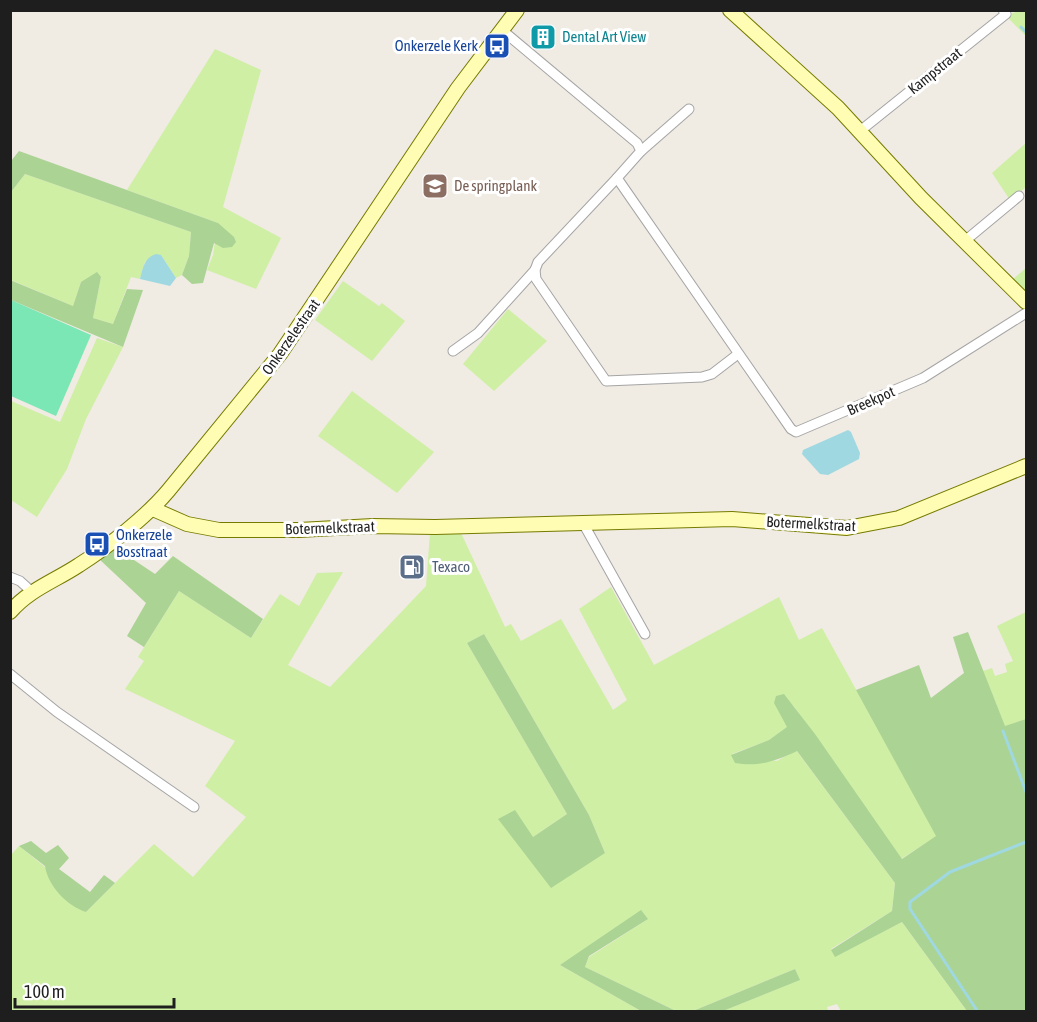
<svg xmlns="http://www.w3.org/2000/svg" width="1037" height="1022" font-family="'Asap Condensed',sans-serif">
	<style>
		.grass { fill: #cfefa5; fill-rule: evenodd }
		.forest { fill: #abd394 }
		.pitch { fill: #7ae7b5 }
		.water { fill: #a0d8e2 }
		.lines { fill: none; stroke-linecap: round; stroke-linejoin: round }
		.stream { stroke: #a0d8e2; stroke-width: 3 }
		.street-casing { stroke: #a5a5a5; stroke-width: 11 }
		.secondary-casing { stroke: #767b00; stroke-width: 16 }
		.street { stroke: #fff; stroke-width: 9 }
		.secondary { stroke: #fffdb3; stroke-width: 14 }
		.labels { text-anchor: middle; stroke-width: 6; stroke-linejoin: round; paint-order: stroke }
		.culture-label { font-size: 15px; fill: #0d838f; stroke: #fff; text-anchor: start }
		.transit-label { font-size: 15px; fill: #164399; stroke: #fff; text-anchor: end }
		.street-label { font-size: 15px; fill: #1e1e1e; stroke: #fff }
		.education-label { font-size: 15px; fill: #785e54; stroke: #fff; text-anchor: start }
		.service-label { font-size: 15px; fill: #4e5e75; stroke: #fff; text-anchor: start }
	</style>
	<rect width="100%" height="100%" fill="#f0ebe3"/>
	<!-- grass -->
	<g class="grass">
		<polygon points="1018,11 1026,11 1026,36 1006,16"/>
		<polygon points="215,49 261,70 223,207 281,238 256,289 207,270 213,255 218,223 127,190"/>
		<polygon points="1026,143 1026,187 1010,200 992,173"/>
		<polygon points="25,174 191,232 189,256 182,275 176,278 161,255 145,262 140,279 131,277 113,324 93,318 101,277 81,282 73,306 11,280 11,192"/>
		<polygon points="1026,268 1026,295 1012,280"/>
		<polygon points="343,281 379,306 382,303 405,321 372,361 315,320"/>
		<polygon points="508,309 547,341 494,391 463,364"/>
		<polygon points="97,338 123,347 86,419 67,469 37,517 11,500 11,401 60,422"/>
		<polygon points="352,391 434,452 397,493 318,436"/>
		<path d="M430 533H461L505 627 511 624 521 641 561 619 613 710 627 700 579 609 611 587 654 665 779 597 799 640 822 628 937 836 901 859 793 705 782 716 788 727 769 740 732 754 777 761 796 750 895 883 892 911 831 949 835 956 902 922 967 1011H841L837 1004 827 1007 828 1011H723L799 980 795 969 693 1011H676L585 967 589 957 648 919 560 965 641 1011H11L10 856 19 846 45 867 86 912 154 844 193 877 246 817 205 786 235 741 125 689 144 661 138 657 179 591 251 638 280 594 299 606 317 573 343 572 288 665 330 687 426 586ZM484 634 589 815 605 853 533 837 567 814 467 643Z"/>
		<polygon points="1026,612 1026,719 1005,727 983,671 992,668 995,676 1007,672 1005,664 1013,661 997,626"/>
	</g>
	<!-- forest -->
	<g class="forest">
		<polygon points="19,151 218,223 234,237 236,242 232,247 223,248 214,243 203,283 192,284 182,275 189,256 191,232 25,174 11,192 11,161"/>
		<polygon points="97,272 101,277 93,318 113,324 127,289 143,290 123,347 11,300 10,280 73,306 81,282"/>
		<polygon points="113,546 155,574 173,556 263,619 251,638 179,591 144,647 127,636 146,603 98,558"/>
		<path d="M968 632 1005 726 1026 719V1011H967L902 922 835 957 831 950 892 911 895 883 797 751C776 761 759 767 735 763L731 755 769 740 787 727 774 703 776 696 784 694 815 734 902 859 936 836 856 690 919 665 931 698 964 673 953 637Z"/>
		<polygon points="484,634 589,815 605,853 551,888 498,819 515,810 533,837 567,814 467,643"/>
		<path d="M31 841 46 853 58 845 69 858 59 869 90 892 104 875 115 883 86 912C67 906 48 886 45 866L19 846Z"/>
		<polygon points="641,910 648,919 589,956 585,967 676,1011 641,1011 560,965"/>
		<polygon points="795,969 800,980 723,1011 693,1011"/>
	</g>
	<!-- pitch -->
	<polygon class="pitch" points="11,300 91,335 56,416 11,396"/>
	<!-- water -->
	<g class="water">
		<path d="M156 254 161 255 176 278 170 286 140 279C143 268 144 258 156 254Z"/>
		<polygon points="848,430 851,432 860,453 859,459 828,475 820,474 802,454 803,450"/>
	</g>
	<g class="lines">
		<!-- stream -->
		<g class="stream">
			<polyline points="1021,27 1026,32"/>
			<polyline points="1003,731 1026,792"/>
			<polyline points="978,1012 910,909 910,902 950,872 1026,842"/>
		</g>
		<!-- street casing -->
		<g class="street-casing">
			<g id="street">
				<polyline points="502,30 637,143 641,151 617,178 791,429 796,432 923,378 1026,313"/>
				<polyline points="860,131 1006,14 1003,10"/>
				<polyline points="641,151 689,109"/>
				<polyline points="617,178 538,262 535,270 536,279 606,381 702,377 712,374 738,354"/>
				<polyline points="966,240 1019,196"/>
				<polyline points="453,351 478,333 535,270"/>
				<polyline points="583,523 645,634"/>
				<polyline points="10,577 20,581 31,591"/>
				<polyline points="10,674 57,712 194,807"/>
			</g>
		</g>
		<!-- secondary casing -->
		<g class="secondary-casing">
			<g id="secondary">
				<polyline points="730,10 838,108 921,198 1026,302"/>
				<polyline points="153,509 187,524 219,530 299,530 373,526 435,527 732,519 847,528 899,518 1026,466"/>
				<path d="M10 612C30 589 55 581 79 565 109 546 146 517 168 491L280 354 458 88 517 10"/>
			</g>
		</g>
		<!-- street -->
		<use href="#street" class="street"/>
		<!-- secondary -->
		<use href="#secondary" class="secondary"/>
	</g>
	<!-- icons -->
	<defs>
		<g id="building-square" transform="scale(1.35)"><rect x="-9" y="-9" width="18" height="18" rx="4" fill="#0f9aa8" stroke="#fff"/><path d="M-4-6H4V6H1V3H-1V6H-4ZM-2.5-4.3h1.7v1.8h-1.7ZM.8-4.3h1.7v1.8H.8ZM-2.5-1h1.7V.8h-1.7ZM.8-1h1.7V.8H.8Z" fill="#fff"/></g>
		<g id="bus-square" transform="scale(1.35)"><rect x="-9" y="-9" width="18" height="18" rx="4" fill="#1a4fb4" stroke="#fff"/><path d="M-5-6H5V4H4V6H2V4H-2V6H-4V4H-5ZM-3.5-4V0h7V-4ZM-3.5 1.2v1.5H-2V1.2ZM2 1.2v1.5H3.5V1.2Z" fill="#fff"/></g>
		<g id="school-square" transform="scale(1.35)"><rect x="-9" y="-9" width="18" height="18" rx="4" fill="#8d6e63" stroke="#fff"/><path d="M0-5L7-2L0 1L-7-2ZM-4 1L0 2.5L4 1V4Q0 6-4 4Z" fill="#fff"/></g>
		<g id="fuel-square" transform="scale(1.35)"><rect x="-9" y="-9" width="18" height="18" rx="4" fill="#5c6f8a" stroke="#fff"/><path d="M-5.5-6h7V0h2V4h1.3V-2.5L3-4.5l.8-.8L6-3V5H2.5V1h-1V6h-7ZM-4.2-4.7v3.2H.2V-4.7Z" fill="#fff"/></g>
	</defs>
	<g fill-rule="evenodd">
		<use href="#building-square" x="543" y="37"/>
		<use href="#bus-square" x="497" y="46"/>
		<use href="#school-square" x="435" y="186"/>
		<use href="#bus-square" x="97" y="544"/>
		<use href="#fuel-square" x="412" y="567"/>
	</g>
	<g class="labels">
		<!-- culture labels -->
		<g class="culture-label">
			<text x="562" y="42">Dental Art View</text>
		</g>
		<!-- transit labels -->
		<g class="transit-label">
			<text x="478" y="51">Onkerzele Kerk</text>
			<text x="116" y="540" text-anchor="start">Onkerzele<tspan x="116" dy="17">Bosstraat</tspan></text>
		</g>
		<!-- street labels -->
		<g class="street-label">
			<text transform="translate(935 71) rotate(-39)" y="5">Kampstraat</text>
			<text transform="translate(291 337) rotate(-55)" y="5">Onkerzelestraat</text>
			<text transform="translate(871 401) rotate(-24)" y="5">Breekpot</text>
			<text transform="translate(811 524) rotate(3)" y="5">Botermelkstraat</text>
			<text transform="translate(330 528) rotate(-2)" y="5">Botermelkstraat</text>
		</g>
		<!-- education labels -->
		<g class="education-label">
			<text x="454" y="191">De springplank</text>
		</g>
		<!-- service labels -->
		<g class="service-label">
			<text x="432" y="572">Texaco</text>
		</g>
	</g>
	<!-- border -->
	<rect width="1037" height="1022" fill="none" stroke="#1e1e1e" stroke-width="24"/>
	<!-- scale -->
	<path d="M15 998v9h159v-9" fill="none" stroke="#1e1e1e" stroke-width="3"/>
	<text x="24" y="998" font-size="18" fill="#1e1e1e" stroke="#ffffff" stroke-width="4.5" paint-order="stroke">100 m</text>
</svg>
